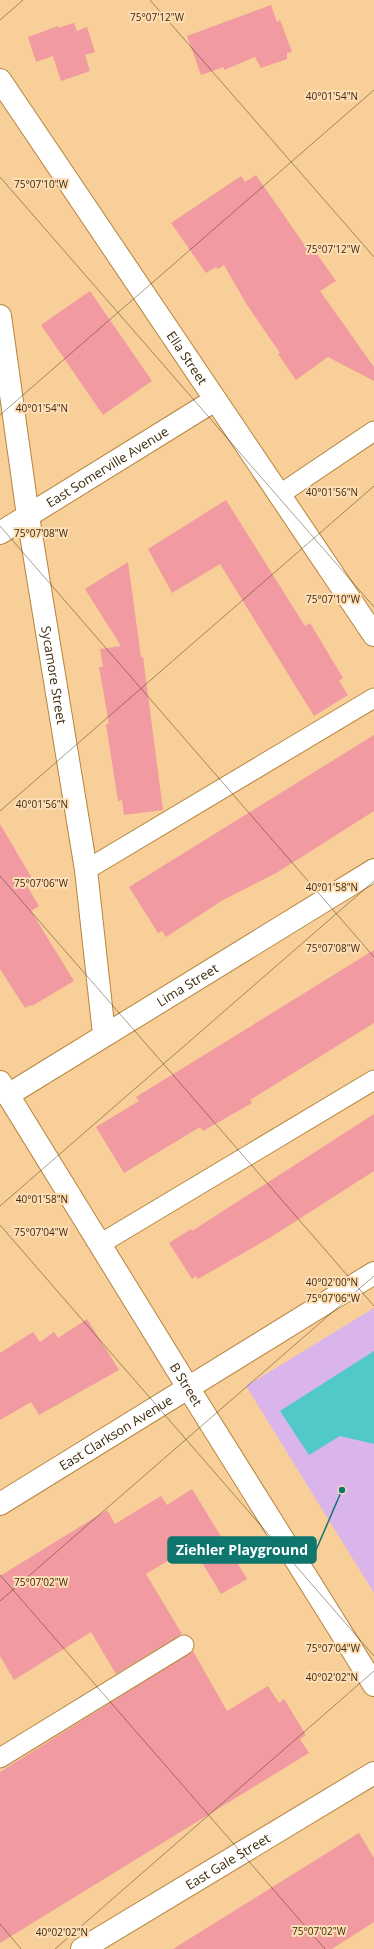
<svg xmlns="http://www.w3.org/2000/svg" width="374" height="1949" font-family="'Open Sans',sans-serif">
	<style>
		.green { fill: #dab5ec }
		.water { fill: #52c9c9 }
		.building { fill: #f19aa1 }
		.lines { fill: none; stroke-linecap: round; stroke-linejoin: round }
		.service-casing { stroke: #b5853f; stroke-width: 21 }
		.minor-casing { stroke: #b5853f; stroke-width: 24 }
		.service { stroke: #fff; stroke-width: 19 }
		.minor { stroke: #fff; stroke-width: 22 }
		.ticks { fill: none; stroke: #3e2a0c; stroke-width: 1; stroke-opacity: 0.45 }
		.labels { text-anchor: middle; stroke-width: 4; stroke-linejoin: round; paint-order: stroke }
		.street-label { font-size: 13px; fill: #3e2a0c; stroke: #fddeb6 }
		.ticks-label { font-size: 10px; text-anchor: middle; fill: #3e2a0c; stroke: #fddeb6; stroke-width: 4; stroke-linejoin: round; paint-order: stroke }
		.leader { fill: none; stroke: #0f766e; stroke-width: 1.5 }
		.callout-dot { fill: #0f766e; stroke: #fddeb6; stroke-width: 1.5 }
		.callout { fill: #0f766e; stroke: #0f766e; stroke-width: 1.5 }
		.callout-label { font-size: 14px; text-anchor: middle; font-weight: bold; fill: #fff }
	</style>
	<rect width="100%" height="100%" fill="#f8cf98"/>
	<!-- green -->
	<polygon class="green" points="374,1308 374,1593 246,1386"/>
	<!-- water -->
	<polygon class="water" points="374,1351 374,1444 340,1436 309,1455 280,1411"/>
	<!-- building -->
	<g class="building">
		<polygon points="271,5 277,22 280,20 292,52 287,53 287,59 261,68 255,57 224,70 224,67 201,75 187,36"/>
		<polygon points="74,23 77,31 87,27 95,52 85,55 90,71 61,81 53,56 36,62 28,37 58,26 58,28"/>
		<polygon points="256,175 308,250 312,247 336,281 320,291 374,367 374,381 328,357 296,380 278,354 280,353 247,305 224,265 218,269 216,267 206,273 171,223 241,176 245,182"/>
		<polygon points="90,291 152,381 103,415 41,325"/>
		<polygon points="226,500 305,626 310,623 343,678 339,681 348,695 314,716 220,564 172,593 148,549"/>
		<polygon points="128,562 141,657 143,657 163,810 124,815 122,800 118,801 106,724 109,724 99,667 103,667 100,649 121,646 85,589"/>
		<polygon points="374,735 374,811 278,872 223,900 166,937 162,931 158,933 129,887"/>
		<polygon points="0,824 33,880 26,884 39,906 31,911 74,981 32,1006 30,1005 25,1008 0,969"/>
		<polygon points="374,950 374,1023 250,1100 252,1103 203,1131 200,1127 124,1173 96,1127 139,1101 136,1097"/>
		<polygon points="374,1114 374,1171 271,1237 198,1279 196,1276 192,1279 169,1243 191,1229 192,1231"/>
		<polygon points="87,1319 119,1370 39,1415 31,1402 0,1420 0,1353 33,1332 40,1342 54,1332 58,1338"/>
		<polygon points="192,1489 247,1579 221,1594 192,1546 146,1574 182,1634 116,1674 91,1632 14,1680 0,1656 0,1576 107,1510 115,1524 161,1496 167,1505"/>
		<polygon points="193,1651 227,1711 268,1686 279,1703 284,1699 306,1735 300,1739 309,1753 0,1943 0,1772"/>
		<polygon points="359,1833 374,1858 374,1922 332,1949 173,1949"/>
	</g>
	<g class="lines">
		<!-- service casing -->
		<g class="service-casing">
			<g id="service">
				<polyline points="279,495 374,431"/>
				<polyline points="86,870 374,698"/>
				<polyline points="100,1244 374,1080"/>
				<polyline points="0,1758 184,1645"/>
			</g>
		</g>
		<!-- minor casing -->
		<g class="minor-casing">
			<g id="minor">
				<path id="s1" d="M0 80 374 635"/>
				<path id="s2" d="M0 316 28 516 86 870 104 1034"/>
				<path id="s3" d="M0 533 215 400"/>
				<path id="s4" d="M0 1082 189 1389 374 1685"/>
				<path id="s5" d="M0 1092 8 1095 374 870"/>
				<path id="s6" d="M0 1504 374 1273"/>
				<path id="s7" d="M82 1949 374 1773"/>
			</g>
		</g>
		<!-- service -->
		<use href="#service" class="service"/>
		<!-- minor -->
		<use href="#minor" class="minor"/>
	</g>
	<!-- ticks -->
	<path class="ticks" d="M150 0 374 257M0 20 23 0M0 177 374 607M0 415 374 90M0 526 374 957M0 811 374 486M0 876 374 1306M0 1206 374 881M0 1225 374 1656M0 1575 325 1949M0 1601 374 1276M0 1924 21 1949M55 1949 374 1671"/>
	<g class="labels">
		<!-- street labels -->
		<g class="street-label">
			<text dy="5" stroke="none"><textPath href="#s1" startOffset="335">Ella Street</textPath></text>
			<text dy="5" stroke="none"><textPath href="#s3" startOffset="126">East Somerville Avenue</textPath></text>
			<text dy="5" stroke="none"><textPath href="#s2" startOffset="363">Sycamore Street</textPath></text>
			<text dy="5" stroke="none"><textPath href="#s5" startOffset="219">Lima Street</textPath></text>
			<text dy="5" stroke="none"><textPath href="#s4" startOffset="355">B Street</textPath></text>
			<text dy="5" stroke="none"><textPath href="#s6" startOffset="136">East Clarkson Avenue</textPath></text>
			<text dy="5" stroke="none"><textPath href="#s7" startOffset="170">East Gale Street</textPath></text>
		</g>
	</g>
	<g class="ticks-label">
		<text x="157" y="21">75°07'12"W</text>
		<text x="332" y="100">40°01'54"N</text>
		<text x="41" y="188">75°07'10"W</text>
		<text x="333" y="253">75°07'12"W</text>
		<text x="42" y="412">40°01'54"N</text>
		<text x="332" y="496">40°01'56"N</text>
		<text x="41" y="537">75°07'08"W</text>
		<text x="333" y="603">75°07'10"W</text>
		<text x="42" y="808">40°01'56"N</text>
		<text x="41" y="887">75°07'06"W</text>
		<text x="332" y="891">40°01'58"N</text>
		<text x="333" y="952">75°07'08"W</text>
		<text x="42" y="1203">40°01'58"N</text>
		<text x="41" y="1236">75°07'04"W</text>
		<text x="332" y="1286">40°02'00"N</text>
		<text x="333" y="1302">75°07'06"W</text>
		<text x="41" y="1586">75°07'02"W</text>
		<text x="333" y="1652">75°07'04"W</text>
		<text x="332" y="1681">40°02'02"N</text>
		<text x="319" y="1935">75°07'02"W</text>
		<text x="62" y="1936">40°02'02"N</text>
	</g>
	<!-- callouts -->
	<path class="leader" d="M342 1490L316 1550"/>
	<circle class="callout-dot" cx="342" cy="1490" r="4"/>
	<rect class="callout" x="168" y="1537" width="148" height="26" rx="4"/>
	<g class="callout-label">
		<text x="242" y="1555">Ziehler Playground</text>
	</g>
</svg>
